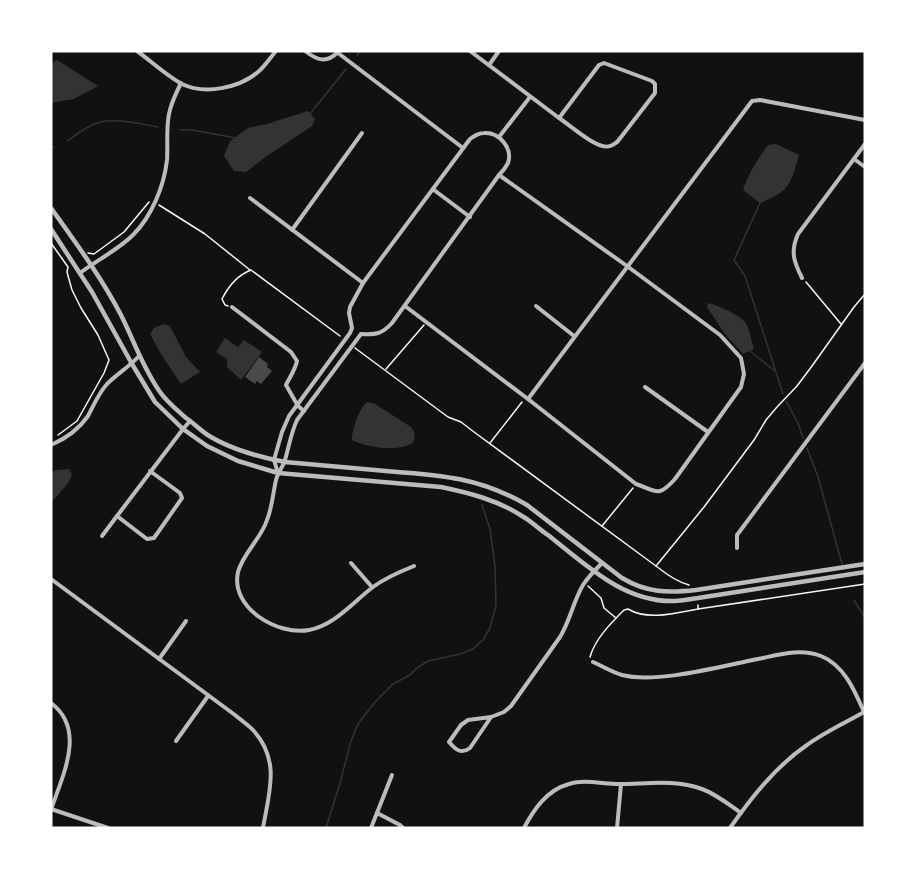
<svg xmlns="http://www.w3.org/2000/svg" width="916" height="879" font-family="'Fira Sans',sans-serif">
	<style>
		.water { fill: #333 }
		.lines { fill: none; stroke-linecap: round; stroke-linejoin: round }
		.stream { stroke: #333; stroke-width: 1.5 }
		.building { fill: #4a4a4a }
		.path { stroke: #f5f5f5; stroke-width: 1.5 }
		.minor { stroke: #bcbcbc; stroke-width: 4 }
		.tertiary { stroke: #bcbcbc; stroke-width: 4.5 }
	</style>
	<rect width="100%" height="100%" fill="#111"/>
	<!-- water -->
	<g class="water">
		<polygon points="57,60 98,86 74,99 51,103 51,64"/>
		<polygon points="308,111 315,119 312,126 264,158 246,172 234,171 224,156 230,141 248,128 267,124"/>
		<path d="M776 144 799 155C791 184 789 192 760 203L743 190C749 173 757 160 768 145Z"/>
		<path d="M708 303C717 305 738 314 744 321 750 328 751 341 754 349L743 354 724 333 707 307Z"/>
		<polygon points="164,324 170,326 186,357 200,372 181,384 161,354 150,334 154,328"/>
		<polygon points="225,338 238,347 244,340 262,352 241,380 227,367 227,359 216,352"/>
		<path d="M367 402 375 404 411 427C416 433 415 437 413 443 397 452 368 448 352 440 351 431 360 407 367 402Z"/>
		<polygon points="69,469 72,474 69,482 51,503 51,472 57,470"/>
	</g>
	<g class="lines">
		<!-- stream -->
		<g class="stream">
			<polyline points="357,56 360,51"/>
			<polyline points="309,115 346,69"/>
			<polyline points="180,130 192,130 236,138"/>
			<path d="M67 141C77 134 88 125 100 122 116 118 142 124 158 127"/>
			<polyline points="51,148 54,147"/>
			<polyline points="760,203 734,260 745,276 783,394"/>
			<polyline points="750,351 775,371"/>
			<polyline points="786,401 798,423 803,438"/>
			<polyline points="807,448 818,477 842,564"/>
			<polyline points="854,600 865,618"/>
			<polyline points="326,828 340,783 351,741 358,724 375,702 393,684 410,675 417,668 428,661 460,654 473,649 483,640 490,628 496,606 495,566 490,529 482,505"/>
		</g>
	</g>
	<!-- building -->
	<polygon class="building" points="259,357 268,364 267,367 272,371 261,384 257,381 255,384 245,377"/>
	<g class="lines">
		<!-- path -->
		<g class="path">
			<polyline points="159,205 205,234 250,270"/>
			<polyline points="51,243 68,267 67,272 72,290 81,308 98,335 109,360 104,373 77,421 58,435"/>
			<polyline points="88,253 94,254 124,232 149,202"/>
			<polyline points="806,282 841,324"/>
			<path d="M228 306 225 305 222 299C228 287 238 275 251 270L340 336"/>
			<polyline points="355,348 448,417 461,422 474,432 656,566"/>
			<polyline points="386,369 424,325"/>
			<polyline points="490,443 522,402"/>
			<polyline points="602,526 633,488"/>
			<path d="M689 585C677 582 666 574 656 566L704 507 754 440 766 420 777 407 797 386 812 366 854 307 865 294"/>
			<polyline points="588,586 601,598 604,608 616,618"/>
			<polyline points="698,609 865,584"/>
			<path d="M590 657C595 639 611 623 624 610L628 609C648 621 676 613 698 609V605"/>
		</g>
		<!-- minor -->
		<g class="minor">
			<path d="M137 51C151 61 167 76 182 84 205 95 239 88 258 72 265 66 270 58 276 51"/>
			<path d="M305 51C317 60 326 64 338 52"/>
			<path d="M470 51 559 118 599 65 604 63 652 81 655 84V93L618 141C617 142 612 146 610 146 598 151 570 125 559 118"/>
			<polyline points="338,53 463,148"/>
			<polyline points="489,65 499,51"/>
			<polyline points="499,137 530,97"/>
			<polyline points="854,159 865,167"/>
			<polyline points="434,190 470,217"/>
			<polyline points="250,198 363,283"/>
			<polyline points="292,230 362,133"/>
			<path d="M80 273C97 260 118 250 133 235 152 216 164 186 167 160 168 145 166 128 169 114 171 103 176 93 181 83"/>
			<path d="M802 278C794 262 790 252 798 234L865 144"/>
			<path d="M405 306 528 399 636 484C657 491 658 498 675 479L741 387 744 374 741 358 720 335 627 266 499 175"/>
			<polyline points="536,306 574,336"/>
			<path d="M232 307 291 352 297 361C295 370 290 377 286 385L298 406 304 411"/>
			<path d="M361 334 297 420C291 433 289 446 285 460 283 467 278 472 276 480 273 493 272 508 267 520 261 539 243 553 238 572 230 608 278 636 309 630 335 625 353 602 373 587 385 578 399 572 414 566"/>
			<polyline points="645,387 708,432"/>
			<polyline points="528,399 752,101 760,100 865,120"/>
			<path d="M51 445C65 439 79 429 88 416 94 405 98 394 107 384 117 374 129 367 139 356"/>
			<polyline points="150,471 180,493 182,498 154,538 147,539 117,516 183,429 190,421"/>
			<path d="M278 473 274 460 282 432 289 416 350 333 352 328 349 313 350 307 363 283 470 139C474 136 479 133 484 133 499 132 513 148 508 163 506 167 502 172 499 175L392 323C382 334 376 335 361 334"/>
			<polyline points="102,536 117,516"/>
			<polyline points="737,548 737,535 865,363"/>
			<polyline points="351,563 372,587"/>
			<path d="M51 579 235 715C241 720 248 725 253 730 281 760 269 793 263 828"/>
			<polyline points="159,659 186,621"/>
			<path d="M593 662C602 666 612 672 622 675 657 684 722 666 758 659 778 655 800 648 821 656 844 665 855 691 864 712"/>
			<path d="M51 703C87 730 62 776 51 810"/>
			<path d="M491 717 470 748C461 755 455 749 449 742L461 725 468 720 491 717 504 712 511 706 560 637C570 621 573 602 583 585 588 577 595 570 602 563"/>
			<polyline points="176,741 208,696"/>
			<polyline points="51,809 108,828"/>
			<polyline points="377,813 400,825 403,828"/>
			<polyline points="371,828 392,775"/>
			<path d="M524 828C534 809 547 790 569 784 584 779 603 784 619 784 646 784 675 779 702 789 716 794 728 804 741 813"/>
			<polyline points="617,828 621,784"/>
			<path d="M730 828C751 798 776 766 807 745 825 732 845 723 864 712"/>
		</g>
		<!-- tertiary -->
		<g class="tertiary">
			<path d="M51 208C76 243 101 277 121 315 134 341 143 368 160 392 167 402 177 410 186 418 195 424 202 432 211 437 231 449 262 458 285 462 318 465 352 468 386 471 440 475 479 477 527 505L622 578C647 593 668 593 696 590L865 564"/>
			<path d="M51 229 92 292 132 364 155 402 183 429 207 446 238 461 278 473 441 487C470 493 497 500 522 516 531 521 539 529 548 535 585 564 624 603 675 601 682 601 690 599 698 598L865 572"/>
		</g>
	</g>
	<!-- border -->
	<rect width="916" height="879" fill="none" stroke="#ffffff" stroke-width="105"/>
</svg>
